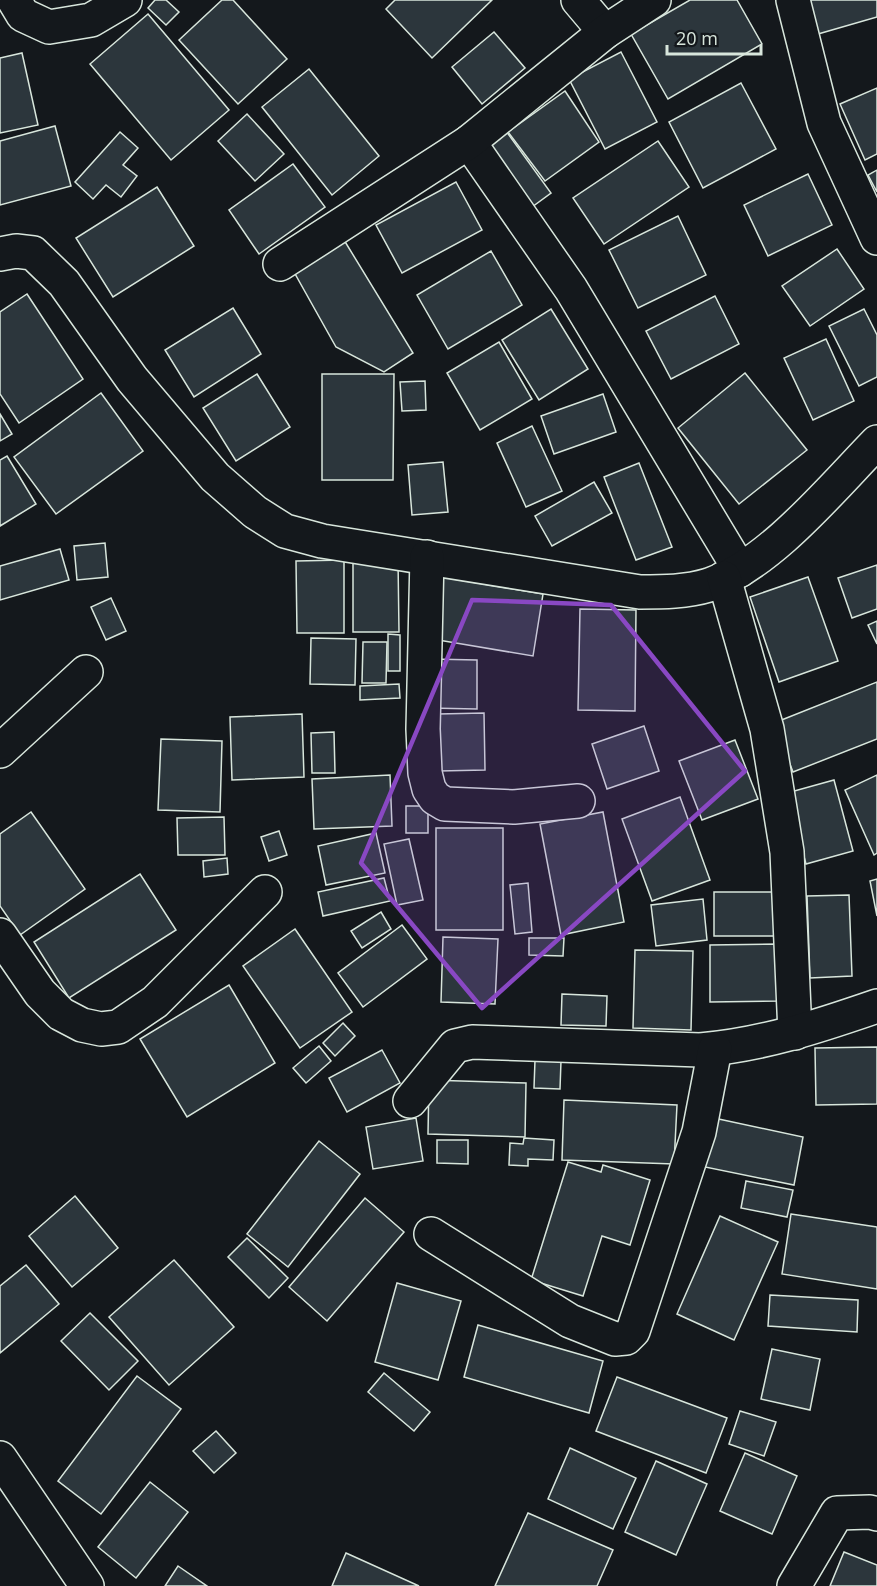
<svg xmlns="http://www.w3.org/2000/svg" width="877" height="1586" font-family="'Open Sans',sans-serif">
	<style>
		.building { fill: #2c363c; stroke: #d8e6dc; stroke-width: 1.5 }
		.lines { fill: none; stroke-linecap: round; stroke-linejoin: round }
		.minor-casing { stroke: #d8e6dc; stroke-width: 36 }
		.minor { stroke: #14181c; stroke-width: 33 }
		.marked { fill: #8948c3; fill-opacity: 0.2; stroke: #8948c3; stroke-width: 4.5; stroke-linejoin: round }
	</style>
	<rect width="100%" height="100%" fill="#14181c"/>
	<!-- building -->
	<g class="building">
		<polygon points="155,0 166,0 179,12 166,25 148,8"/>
		<polygon points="222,0 233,0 287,59 238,104 179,40"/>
		<polygon points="395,0 492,0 432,58 386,9"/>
		<polygon points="690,0 737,0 762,44 668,99 631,34"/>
		<polygon points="809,0 877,0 877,17 818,34"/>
		<polygon points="148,14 229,110 171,160 90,64"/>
		<polygon points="494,32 525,68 482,104 452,67"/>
		<polygon points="621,52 657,122 605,149 569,79"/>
		<polygon points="22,53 38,125 0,133 0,58"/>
		<polygon points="309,69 379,156 332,195 262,107"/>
		<polygon points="741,83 776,149 703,188 669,122"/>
		<polygon points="877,88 877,154 865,160 840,104"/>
		<polygon points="565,91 599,142 545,181 508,132"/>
		<polygon points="247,114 284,154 255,181 218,141"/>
		<polygon points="501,124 551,193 532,207 482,139"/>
		<polygon points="55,126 71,186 0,205 0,141"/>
		<polygon points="120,132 138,148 123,165 137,176 121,197 106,185 93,199 75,182"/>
		<polygon points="658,141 689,187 604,244 573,198"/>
		<polygon points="293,164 325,207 259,254 229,210"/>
		<polygon points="877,170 877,192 868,175"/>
		<polygon points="808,174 832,225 768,256 744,205"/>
		<polygon points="456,182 482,230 402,273 376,225"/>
		<polygon points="157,187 194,246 113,297 76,238"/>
		<polygon points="678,216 706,275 638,308 609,250"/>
		<polygon points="344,240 413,353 384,372 336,347 294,272"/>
		<polygon points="837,249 864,289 810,326 782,286"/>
		<polygon points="491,251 522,305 448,349 417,295"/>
		<polygon points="27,294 83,379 19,423 0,394 0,312"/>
		<polygon points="715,296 739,344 671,379 646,331"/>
		<polygon points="233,308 261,354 194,397 165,350"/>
		<polygon points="551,309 588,369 539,400 502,340"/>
		<polygon points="864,309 877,335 877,377 859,386 829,326"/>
		<polygon points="826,339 854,401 813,420 784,358"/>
		<polygon points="499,342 532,399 480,430 447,373"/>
		<polygon points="745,373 807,450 739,504 678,428"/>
		<polygon points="257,374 290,427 236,461 203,408"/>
		<polygon points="322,374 394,374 393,480 322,480"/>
		<polygon points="425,381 426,410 402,411 400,382"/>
		<polygon points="101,393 143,451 56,514 14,457"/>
		<polygon points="603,394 616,432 554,454 541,416"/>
		<polygon points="0,414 12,434 0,441"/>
		<polygon points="532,426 562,491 526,507 497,443"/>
		<polygon points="7,456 36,504 0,526 0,460"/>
		<polygon points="443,462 448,512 412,515 408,465"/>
		<polygon points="639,463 672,547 636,560 604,477"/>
		<polygon points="594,482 612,513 552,546 535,516"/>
		<polygon points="105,543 108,577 77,580 74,546"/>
		<polygon points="60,549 69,580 0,600 0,566"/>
		<polygon points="353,559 398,559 399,632 353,632"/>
		<polygon points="344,560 344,633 297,633 296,561"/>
		<polygon points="877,565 877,609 852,618 838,578"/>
		<polygon points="430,575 543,594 533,656 420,637"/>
		<polygon points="808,577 838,661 779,682 750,597"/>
		<polygon points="111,598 126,631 106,640 91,607"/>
		<polygon points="580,609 636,610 635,711 578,710"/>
		<polygon points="877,621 877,644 868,625"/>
		<polygon points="388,634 400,635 400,671 388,671"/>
		<polygon points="311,638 356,639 355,685 310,684"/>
		<polygon points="363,642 387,642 386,683 362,683"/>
		<polygon points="430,659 477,660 477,709 428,708"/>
		<polygon points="877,682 877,739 793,772 774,723"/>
		<polygon points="399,684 400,698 360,700 360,686"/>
		<polygon points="484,713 485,770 439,771 438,714"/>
		<polygon points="302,714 304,777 232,780 230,717"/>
		<polygon points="644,726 659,771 607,789 592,744"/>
		<polygon points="334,732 335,773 312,773 311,733"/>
		<polygon points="161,739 222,741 220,812 158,810"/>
		<polygon points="735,740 758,799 702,820 679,761"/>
		<polygon points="390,775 392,826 314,829 312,779"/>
		<polygon points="877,775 877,853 874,855 845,790"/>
		<polygon points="834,780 853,851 806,864 787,793"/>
		<polygon points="680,797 710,880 652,901 622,819"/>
		<rect x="406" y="806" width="22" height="27"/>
		<polygon points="31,812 85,889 20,935 0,906 0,834"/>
		<polygon points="603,812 624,922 561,935 540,824"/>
		<polygon points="224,817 225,855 178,855 177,818"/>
		<rect x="436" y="828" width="67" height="102"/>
		<polygon points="279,831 287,855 269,861 261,837"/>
		<polygon points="376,833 385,873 326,885 318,846"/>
		<polygon points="409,839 423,900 397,905 384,844"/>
		<polygon points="227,858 228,874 204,877 203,861"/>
		<polygon points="140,874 176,930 69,998 34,942"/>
		<polygon points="384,878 390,901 323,916 318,892"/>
		<polygon points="877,879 877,916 870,881"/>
		<polygon points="528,883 532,932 515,934 510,885"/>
		<rect x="714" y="892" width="62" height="44"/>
		<polygon points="849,895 852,976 810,978 807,896"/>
		<polygon points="703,899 707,940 656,946 651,905"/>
		<polygon points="381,912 391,929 362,948 351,931"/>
		<polygon points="402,925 427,959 363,1007 338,973"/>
		<polygon points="295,929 352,1012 300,1048 243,966"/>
		<polygon points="443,937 498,939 495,1004 441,1002"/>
		<polygon points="529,938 564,938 563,956 529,955"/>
		<polygon points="777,944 778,1001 710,1002 710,945"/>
		<polygon points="635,950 693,951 691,1030 633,1028"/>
		<polygon points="229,985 275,1063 187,1117 140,1039"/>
		<polygon points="562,994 607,996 606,1026 561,1025"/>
		<polygon points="343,1023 355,1036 335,1056 323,1043"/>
		<polygon points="319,1046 331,1061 306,1083 293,1068"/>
		<polygon points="877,1047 877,1104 816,1105 815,1048"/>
		<polygon points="382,1050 400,1083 347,1112 329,1078"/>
		<polygon points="535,1060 561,1061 560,1089 534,1088"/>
		<polygon points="429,1080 526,1083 525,1137 428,1134"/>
		<polygon points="564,1100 677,1105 674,1164 562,1160"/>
		<polygon points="416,1118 423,1161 373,1169 366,1127"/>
		<polygon points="714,1118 803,1137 794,1185 705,1167"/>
		<polygon points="524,1138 554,1140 553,1160 528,1159 528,1166 509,1165 510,1143 523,1144"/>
		<polygon points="437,1140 468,1140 468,1164 437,1163"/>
		<polygon points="319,1141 360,1174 288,1267 247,1234"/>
		<polygon points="568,1162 601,1172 603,1165 650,1180 630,1245 602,1236 583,1296 531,1280"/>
		<polygon points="746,1181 793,1190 787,1217 741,1208"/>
		<polygon points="75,1196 118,1248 72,1287 29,1236"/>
		<polygon points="365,1198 404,1232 327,1321 289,1287"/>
		<polygon points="791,1214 877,1227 877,1289 782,1274"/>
		<polygon points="720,1216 778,1242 734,1340 677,1314"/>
		<polygon points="247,1238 288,1278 269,1298 228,1257"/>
		<polygon points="174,1260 234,1327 169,1385 109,1317"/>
		<polygon points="26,1265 59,1304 0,1353 0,1286"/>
		<polygon points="397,1283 461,1301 438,1380 375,1362"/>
		<polygon points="770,1295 858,1300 857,1332 768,1326"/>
		<polygon points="90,1313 138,1361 109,1390 61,1341"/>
		<polygon points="478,1325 603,1361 589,1413 464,1377"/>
		<polygon points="772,1349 820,1359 810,1410 761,1399"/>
		<polygon points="384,1373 430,1412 414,1431 368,1392"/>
		<polygon points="137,1376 181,1409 101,1514 58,1481"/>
		<polygon points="617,1377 727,1418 706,1473 596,1431"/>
		<polygon points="740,1411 776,1422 764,1456 729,1444"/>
		<polygon points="216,1431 236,1453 214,1473 193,1451"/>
		<polygon points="570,1448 636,1478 613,1529 548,1499"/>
		<polygon points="745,1453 797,1476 772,1534 720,1511"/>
		<polygon points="656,1461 707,1484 676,1555 625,1532"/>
		<polygon points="150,1482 188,1512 136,1578 98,1547"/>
		<polygon points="528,1513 613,1550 597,1586 495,1586"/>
		<polygon points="844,1552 877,1565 877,1586 830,1586"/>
		<polygon points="346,1553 419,1586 332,1586"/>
		<polygon points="178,1566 207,1586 165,1586"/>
	</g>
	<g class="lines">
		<!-- minor casing -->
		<g class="minor-casing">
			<g id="minor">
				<polyline points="14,0 23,15 49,27 91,20 125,0"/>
				<polyline points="578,0 605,32"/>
				<polyline points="793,0 824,123 877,238"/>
				<polyline points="469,142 571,289 740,570"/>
				<path d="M0 254 16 251 33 253 64 283 132 379 215 477 255 512 285 531 322 541 640 592C663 592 686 592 709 585 770 564 832 488 877 442"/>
				<polyline points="280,264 469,142 605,32 654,0"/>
				<polyline points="427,557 423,729 425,773 429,789 435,798 445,804 514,807 578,801"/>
				<polyline points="724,578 767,729 787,852 795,1033"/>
				<polyline points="0,751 86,672"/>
				<polyline points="0,935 40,993 61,1014 82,1025 101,1029 118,1027 155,1002 265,892"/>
				<path d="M410 1101 455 1046 472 1042 700 1050C762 1045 819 1026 877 1006"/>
				<polyline points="431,1234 570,1321 615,1339 626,1338 633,1331 699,1132 715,1049"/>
				<polyline points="0,1458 87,1586"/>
				<polyline points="794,1586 837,1513 870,1512 877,1514"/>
			</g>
		</g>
		<!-- minor -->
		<use href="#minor" class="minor"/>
	</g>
	<!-- marked area -->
	<path class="marked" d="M472 600 611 605 745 771 482 1008 361 863Z"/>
	<!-- scale -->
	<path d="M667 45v9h94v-9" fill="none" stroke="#d8e6dc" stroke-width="3"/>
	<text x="676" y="45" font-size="18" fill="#d8e6dc" stroke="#14181c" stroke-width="4.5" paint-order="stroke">20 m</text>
</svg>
